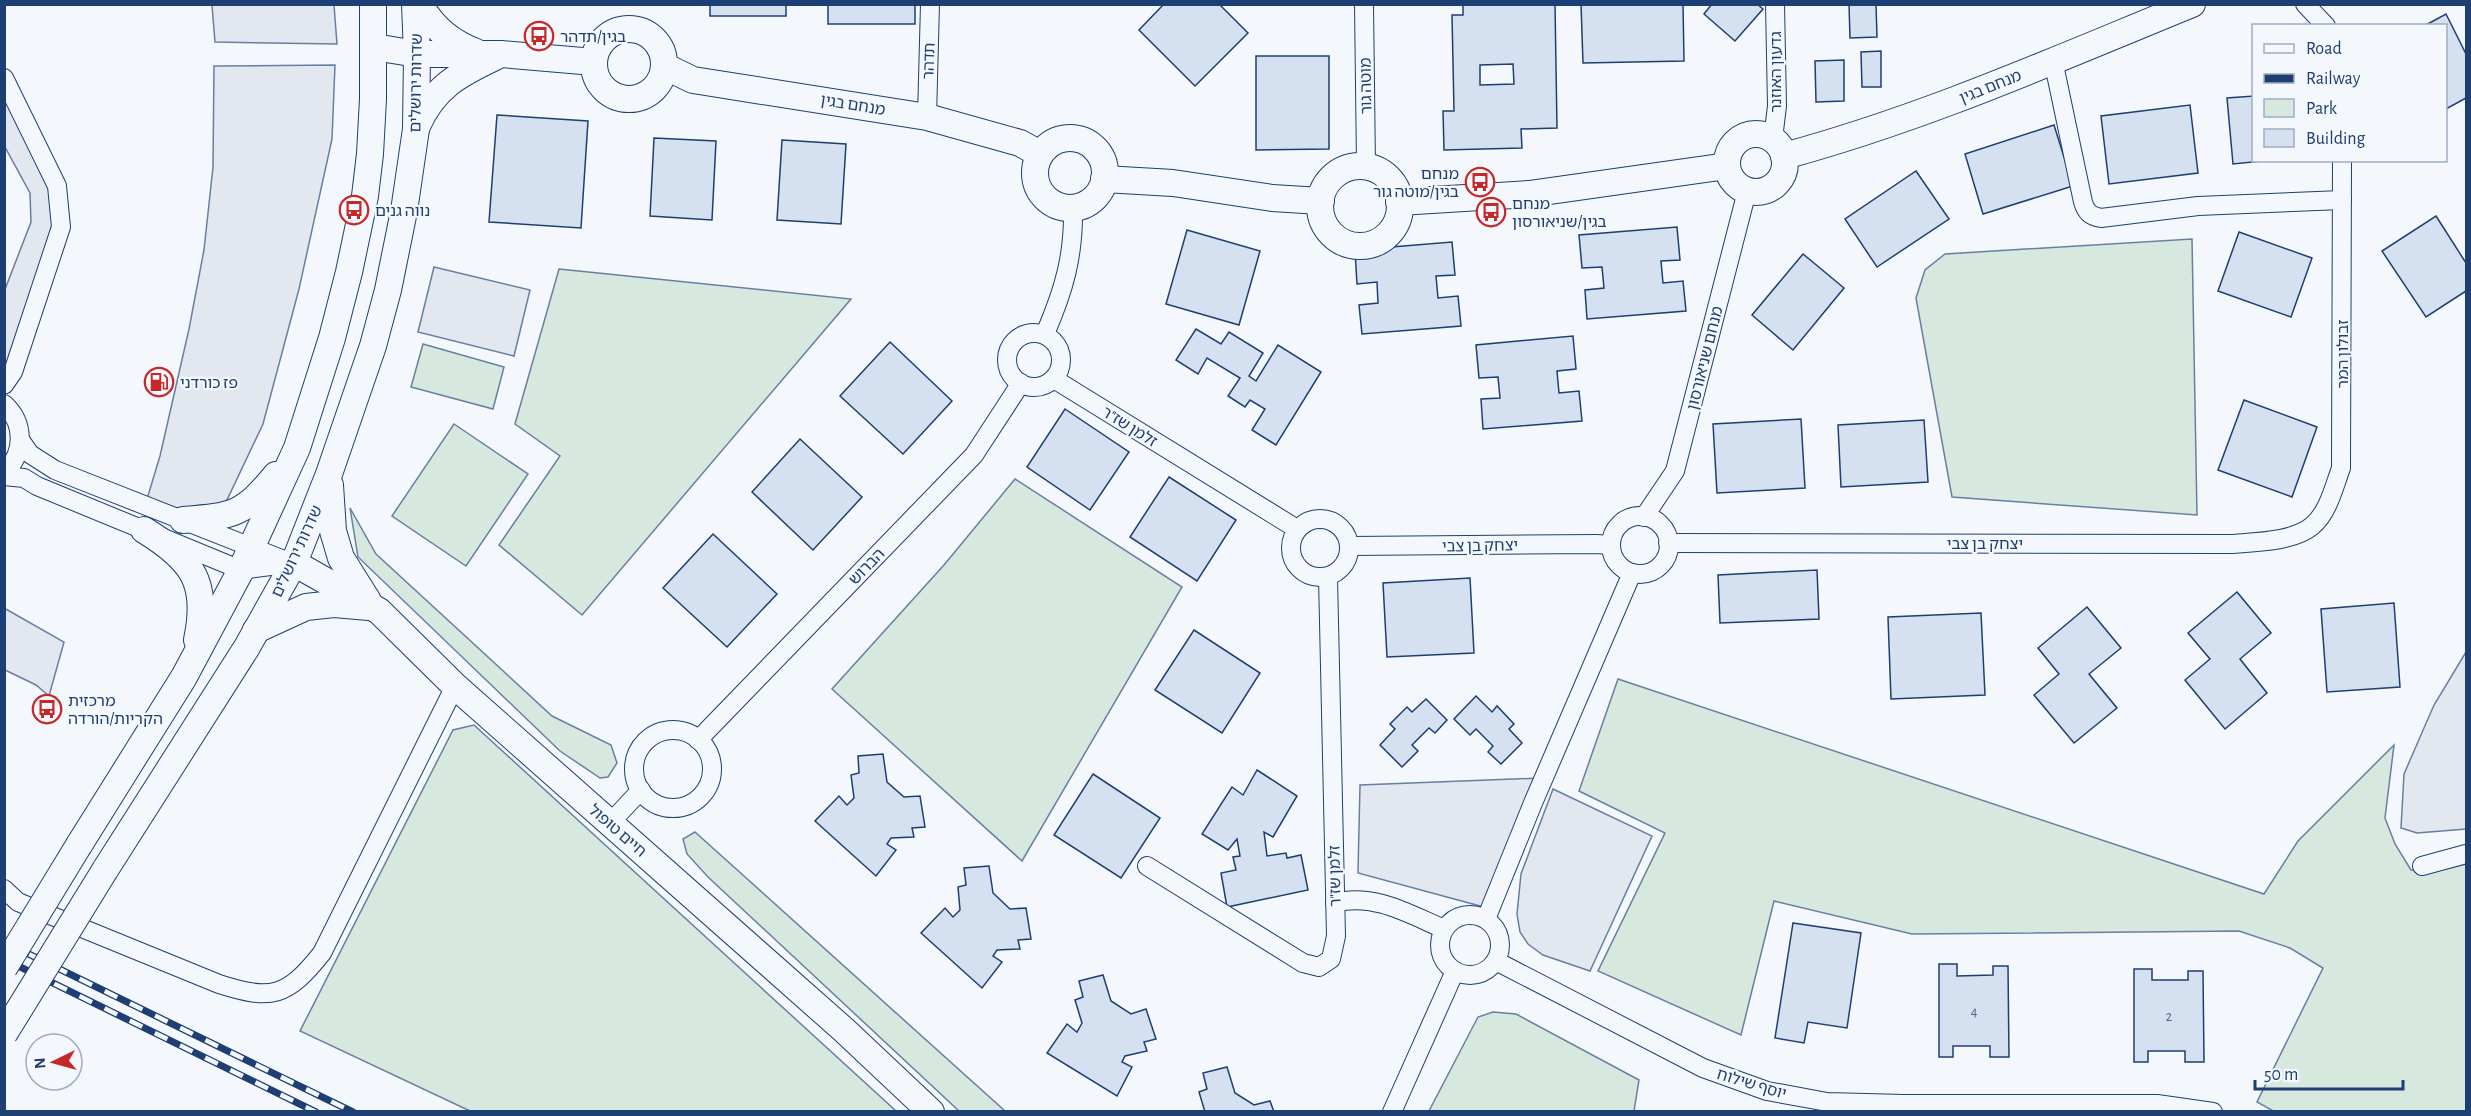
<svg xmlns="http://www.w3.org/2000/svg" width="2471" height="1116" font-family="'Alegreya Sans','Noto Sans Hebrew',sans-serif">
	<style>
		.green { fill: #d7e8df; stroke: #687fa3; stroke-width: 1.5 }
		.parking { fill: #e3e8f0; stroke: #687fa3; stroke-width: 1.5 }
		.building { fill: #d5e0f0; stroke: #1d3f73; stroke-width: 1.5; fill-rule: evenodd }
		.lines { fill: none; stroke-linecap: round; stroke-linejoin: round }
		.street-casing { stroke: #1d3f73; stroke-width: 20 }
		.secondary-casing { stroke: #1d3f73; stroke-width: 28 }
		.street { stroke: #f4f7fb; stroke-width: 18 }
		.secondary { stroke: #f4f7fb; stroke-width: 26 }
		.rail-casing { stroke: #1d3f73; stroke-width: 7 }
		.rail { stroke: #f4f7fb; stroke-width: 4.5; stroke-dasharray: 14; stroke-linecap: butt }
		.secondary-bridge-casing { stroke: #1d3f73; stroke-width: 28; stroke-linecap: butt }
		.secondary-bridge { stroke: #f4f7fb; stroke-width: 26 }
		.labels { text-anchor: middle; stroke-width: 4.5; stroke-linejoin: round; paint-order: stroke }
		.number-label { font-size: 14px; fill: #4b6792 }
		.poi-label { font-size: 16px; fill: #1d3f73; stroke: #f4f7fb; text-anchor: start }
		.street-label { font-size: 16px; fill: #1d3f73; stroke: #f4f7fb }
	</style>
	<rect width="100%" height="100%" fill="#f4f7fb"/>
	<!-- green -->
	<g class="green">
		<polygon points="2192,239 2197,515 1952,497 1916,298 1925,270 1945,254"/>
		<polygon points="559,269 851,299 582,615 499,545 560,456 515,424"/>
		<polygon points="423,344 504,367 493,409 411,387"/>
		<polygon points="454,424 528,474 466,566 392,516"/>
		<polygon points="1015,479 1182,587 1022,861 832,689 944,565"/>
		<polygon points="350,508 376,554 552,716 611,745 617,763 608,777 600,778 560,751 358,557"/>
		<polygon points="1618,679 2264,894 2298,841 2394,745 2385,818 2395,844 2411,870 2432,872 2466,864 2466,1111 2275,1112 2257,1102 2323,968 2290,948 2239,931 1912,934 1774,901 1741,1035 1598,971 1665,833 1579,791"/>
		<polygon points="474,725 896,1111 470,1111 300,1031 453,730"/>
		<polygon points="695,832 1005,1111 959,1111 708,877 687,854 683,839"/>
		<polygon points="1493,1012 1516,1014 1639,1080 1634,1111 1429,1111 1478,1017"/>
	</g>
	<!-- parking -->
	<g class="parking">
		<polygon points="212,5 334,5 337,44 215,42"/>
		<polygon points="335,65 332,139 299,289 263,424 217,521 147,499 160,456 189,329 204,250 213,167 214,66"/>
		<polygon points="5,78 39,147 61,227 5,369 4,292 31,222 30,193 5,147"/>
		<polygon points="434,267 530,290 514,356 418,332"/>
		<polygon points="4,608 64,642 49,696 36,685 5,670"/>
		<polygon points="2466,652 2466,829 2417,833 2401,828 2404,774 2434,705"/>
		<polygon points="1541,778 1484,907 1358,873 1360,785"/>
		<polygon points="1553,789 1652,836 1590,971 1543,955 1528,944 1520,932 1517,914 1521,874"/>
	</g>
	<!-- building -->
	<g class="building">
		<rect x="710" y="4" width="76" height="12"/>
		<rect x="828" y="4" width="87" height="20"/>
		<polygon points="1164,4 1219,4 1248,33 1195,86 1139,30"/>
		<path d="M1463 4H1555L1557 128 1521 129 1522 148 1444 150 1443 111H1454L1452 15H1463ZM1513 64 1514 84 1480 85V65Z"/>
		<polygon points="1581,4 1683,4 1684,61 1583,63"/>
		<polygon points="1712,4 1757,4 1763,9 1735,41 1704,14"/>
		<polygon points="1849,4 1876,4 1877,37 1850,38"/>
		<polygon points="2446,14 2466,54 2466,98 2446,109 2446,26 2424,26"/>
		<polygon points="1881,51 1881,87 1862,87 1861,52"/>
		<polygon points="1256,56 1329,56 1329,149 1256,150"/>
		<polygon points="1844,60 1844,101 1816,102 1815,61"/>
		<polygon points="2254,96 2254,160 2272,160 2233,164 2227,98"/>
		<polygon points="2190,105 2198,173 2109,184 2101,116"/>
		<polygon points="497,115 588,121 581,228 489,222"/>
		<polygon points="2054,125 2073,186 1983,214 1965,154"/>
		<polygon points="654,138 716,141 712,220 650,216"/>
		<polygon points="782,140 846,144 841,224 777,220"/>
		<polygon points="1916,171 1949,219 1877,267 1845,219"/>
		<polygon points="2436,216 2466,263 2466,291 2426,317 2382,251"/>
		<polygon points="1677,227 1680,260 1661,261 1663,283 1683,281 1686,311 1587,319 1585,290 1604,288 1602,267 1582,268 1579,235"/>
		<polygon points="1187,230 1260,251 1239,325 1166,304"/>
		<polygon points="2239,232 2312,258 2291,317 2218,291"/>
		<polygon points="1452,242 1455,275 1436,276 1438,298 1458,296 1461,326 1362,334 1359,305 1378,303 1377,282 1357,284 1355,250"/>
		<polygon points="1803,254 1844,288 1793,350 1752,315"/>
		<polygon points="1196,329 1221,344 1229,332 1263,353 1249,376 1256,381 1278,345 1321,372 1276,445 1252,430 1265,409 1250,400 1245,407 1228,396 1240,378 1207,358 1198,374 1176,360"/>
		<polygon points="1573,336 1576,369 1557,371 1559,393 1579,391 1582,421 1483,429 1481,399 1500,398 1498,377 1479,378 1476,345"/>
		<polygon points="890,342 952,401 903,454 840,396"/>
		<polygon points="2244,400 2317,427 2292,497 2218,470"/>
		<polygon points="1065,409 1129,452 1090,510 1027,467"/>
		<polygon points="1801,419 1805,488 1717,493 1713,424"/>
		<polygon points="1924,420 1928,482 1841,487 1838,425"/>
		<polygon points="800,439 862,497 813,550 752,492"/>
		<polygon points="1169,477 1236,520 1197,581 1130,537"/>
		<polygon points="713,534 777,594 727,647 663,588"/>
		<polygon points="1817,570 1819,619 1720,623 1718,575"/>
		<polygon points="1470,578 1474,653 1387,657 1383,583"/>
		<polygon points="2237,592 2271,633 2240,659 2267,693 2225,729 2185,680 2210,659 2188,633"/>
		<polygon points="2394,603 2400,687 2327,692 2321,609"/>
		<polygon points="2087,607 2121,648 2089,674 2117,708 2074,743 2034,695 2059,674 2038,648"/>
		<polygon points="1981,613 1985,695 1891,699 1888,617"/>
		<polygon points="1194,630 1260,673 1222,733 1155,690"/>
		<polygon points="1476,696 1492,712 1497,706 1514,724 1509,729 1522,743 1501,764 1488,752 1493,746 1476,729 1470,735 1454,719"/>
		<polygon points="1426,699 1447,720 1435,733 1429,728 1412,745 1418,751 1402,767 1380,745 1395,729 1390,724 1407,707 1412,712"/>
		<polygon points="883,754 887,782 904,797 920,796 925,827 912,828 914,837 891,838 887,844 896,850 876,876 815,821 839,796 847,805 854,798 851,775 859,773 858,756"/>
		<polygon points="1257,770 1297,796 1273,837 1264,832 1267,856 1286,853 1287,858 1301,855 1308,890 1227,907 1221,873 1236,870 1233,857 1240,856 1237,839 1228,850 1202,834 1232,787 1243,795"/>
		<polygon points="1093,774 1160,818 1121,878 1054,835"/>
		<polygon points="989,866 993,893 1010,909 1026,908 1031,939 1018,940 1020,949 997,950 993,956 1002,962 982,988 921,933 945,908 953,917 960,910 958,887 966,885 964,868"/>
		<polygon points="1793,923 1861,933 1847,1028 1808,1022 1804,1043 1775,1038"/>
		<polygon points="1939,964 1957,964 1957,976 1993,975 1993,966 2008,966 2009,1057 1990,1057 1990,1046 1953,1046 1953,1057 1939,1057"/>
		<polygon points="2134,969 2152,969 2152,980 2188,980 2188,971 2203,971 2204,1062 2185,1062 2185,1051 2148,1051 2148,1062 2134,1062"/>
		<polygon points="1103,975 1111,1001 1131,1014 1146,1009 1156,1039 1144,1042 1147,1051 1125,1056 1122,1062 1132,1067 1117,1096 1047,1053 1067,1024 1077,1032 1082,1023 1075,1000 1083,997 1079,981"/>
		<polygon points="1227,1067 1235,1093 1254,1105 1270,1101 1274,1112 1205,1112 1199,1092 1207,1089 1203,1073"/>
	</g>
	<g class="lines">
		<!-- street casing -->
		<g class="street-casing">
			<g id="street">
				<polyline points="1364,4 1366,167"/>
				<polyline points="2305,4 2326,26"/>
				<path d="M2053 60 2083 202C2086 212 2090 216 2101 218L2198 206 2342 200"/>
				<polyline points="4,78 57,186 61,227 13,372 4,385"/>
				<polyline points="927,117 930,4"/>
				<polyline points="1773,139 1777,106 1775,4"/>
				<circle cx="1034" cy="360" r="27"/>
				<path d="M1045 334C1064 290 1074 256 1073 207"/>
				<polyline points="1054,379 1297,529"/>
				<path d="M4 404C25 423 25 453 4 473"/>
				<polyline points="21,441 30,454 55,470 289,562"/>
				<polyline points="4,476 24,478 37,486 241,570 294,563"/>
				<circle cx="1640" cy="545" r="29"/>
				<polyline points="1644,517 1675,471 1747,191"/>
				<circle cx="1320" cy="548" r="29"/>
				<path d="M1668 543 2231 544C2254 542 2293 542 2312 526 2328 513 2334 487 2341 468L2342 160"/>
				<polyline points="1350,546 1596,544 1611,545"/>
				<circle cx="673" cy="769" r="39"/>
				<polyline points="698,740 974,455 1021,383"/>
				<polyline points="610,823 641,790"/>
				<polyline points="1147,866 1303,963 1319,967 1331,959 1336,936 1328,577"/>
				<polyline points="2422,866 2466,854"/>
				<path d="M4 889 18 902 219 984C272 1001 287 997 322 953L455 686"/>
				<path d="M1335 903C1373 892 1411 915 1444 929"/>
				<circle cx="1470" cy="945" r="30"/>
				<polyline points="1486,919 1533,803 1632,573"/>
				<polyline points="1496,961 1703,1068 1767,1091 1827,1102 1904,1104 2157,1104 2213,1112"/>
				<polyline points="1392,1112 1455,971"/>
			</g>
		</g>
		<!-- secondary casing -->
		<g class="secondary-casing">
			<g id="secondary">
				<path d="M420 4C432 27 452 43 476 52"/>
				<circle cx="629" cy="64" r="35"/>
				<polyline points="374,47 417,54 501,54 594,62"/>
				<polyline points="664,66 693,80 927,117 1020,143 1040,154"/>
				<path d="M417 126C434 87 459 74 495 57"/>
				<circle cx="1756" cy="163" r="29"/>
				<circle cx="1070" cy="173" r="35"/>
				<path d="M1784 156C1925 118 2057 59 2192 4"/>
				<circle cx="1360" cy="206" r="40"/>
				<polyline points="1104,179 1173,183 1272,198 1321,201"/>
				<polyline points="1399,202 1529,194 1727,166"/>
				<polyline points="330,485 333,531 341,558 368,601"/>
				<path d="M183 520C234 516 243 515 276 475"/>
				<path d="M144 530C193 560 209 583 197 640"/>
				<polyline points="294,563 379,611 455,686 844,1030 931,1112"/>
				<polyline points="256,630 306,607 334,604 369,607"/>
				<polyline points="79,845 184,677 241,570 297,448 332,338 349,272 365,196 370,154 373,99 373,4"/>
				<polyline points="105,870 247,647 294,563 329,474 373,346 388,290 404,211 416,129 417,54 415,4"/>
			</g>
		</g>
		<!-- street -->
		<use href="#street" class="street"/>
		<!-- secondary -->
		<use href="#secondary" class="secondary"/>
		<!-- rail casing -->
		<g class="rail-casing">
			<g id="rail">
				<polyline points="4,942 353,1112"/>
				<polyline points="4,959 316,1112"/>
			</g>
		</g>
		<!-- rail -->
		<use href="#rail" class="rail"/>
		<!-- secondary-bridge casing -->
		<g class="secondary-bridge-casing">
			<g id="secondary-bridge">
				<polyline points="4,968 79,845"/>
				<polyline points="4,1034 105,870"/>
			</g>
		</g>
		<!-- secondary-bridge -->
		<use href="#secondary-bridge" class="secondary-bridge"/>
	</g>
	<!-- icons -->
	<defs>
		<g id="bus-ring" transform="scale(1.5)"><circle r="9.5" fill="#f4f7fb" stroke="#c62828" stroke-width="1.5"/><path d="M-5-6H5V4H4V6H2V4H-2V6H-4V4H-5ZM-3.5-4V0h7V-4ZM-3.5 1.2v1.5H-2V1.2ZM2 1.2v1.5H3.5V1.2Z" fill="#c62828"/></g>
		<g id="fuel-ring" transform="scale(1.5)"><circle r="9.5" fill="#f4f7fb" stroke="#c62828" stroke-width="1.5"/><path d="M-5.5-6h7V0h2V4h1.3V-2.5L3-4.5l.8-.8L6-3V5H2.5V1h-1V6h-7ZM-4.2-4.7v3.2H.2V-4.7Z" fill="#c62828"/></g>
	</defs>
	<g fill-rule="evenodd">
		<use href="#bus-ring" x="539" y="36"/>
		<use href="#bus-ring" x="1480" y="182"/>
		<use href="#bus-ring" x="354" y="210"/>
		<use href="#bus-ring" x="1491" y="212"/>
		<use href="#fuel-ring" x="159" y="382"/>
		<use href="#bus-ring" x="47" y="709"/>
	</g>
	<g class="labels">
		<!-- number labels -->
		<g class="number-label">
			<text x="1974" y="1016">4</text>
			<text x="2169" y="1021">2</text>
		</g>
		<!-- poi labels -->
		<g class="poi-label">
			<text x="560" y="42">בגין/תדהר</text>
			<text x="1459" y="179" text-anchor="end">מנחם<tspan x="1459" dy="18">בגין/מוטה גור</tspan></text>
			<text x="1512" y="209">מנחם<tspan x="1512" dy="18">בגין/שניאורסון</tspan></text>
			<text x="375" y="216">נווה גנים</text>
			<text x="180" y="388">פז כורדני</text>
			<text x="68" y="706">מרכזית<tspan x="68" dy="18">הקריות/הורדה</tspan></text>
		</g>
		<!-- street labels -->
		<g class="street-label">
			<text transform="translate(928 61) rotate(-88)" y="6">תדהר</text>
			<text transform="translate(1775 72) rotate(-90)" y="6">גדעון האוזנר</text>
			<text transform="translate(415 83) rotate(-89)" y="6">שדרות ירושלים</text>
			<text transform="translate(1365 86) rotate(-91)" y="6">מוטה גור</text>
			<text transform="translate(1990 86) rotate(-22)" y="6">מנחם בגין</text>
			<text transform="translate(853 104) rotate(9)" y="6">מנחם בגין</text>
			<text transform="translate(2342 354) rotate(-90)" y="6">זבולון המר</text>
			<text transform="translate(1704 358) rotate(-76)" y="6">מנחם שניאורסון</text>
			<text transform="translate(1130 426) rotate(32)" y="6">זלמן שז"ר</text>
			<text x="1985" y="549">יצחק בן צבי</text>
			<text transform="translate(1480 545) rotate(-1)" y="6">יצחק בן צבי</text>
			<text transform="translate(296 551) rotate(-65)" y="6">שדרות ירושלים</text>
			<text transform="translate(866 566) rotate(-46)" y="6">הברוש</text>
			<text transform="translate(618 830) rotate(41)" y="6">חיים טופול</text>
			<text transform="translate(1334 876) rotate(-91)" y="6">זלמן שז"ר</text>
			<text transform="translate(1752 1083) rotate(17)" y="6">יוסף שילוח</text>
		</g>
	</g>
	<!-- border -->
	<rect width="2471" height="1116" fill="none" stroke="#1d3f73" stroke-width="12"/>
	<!-- legend -->
	<rect x="2252" y="24" width="195" height="138" fill="#f4f7fb" stroke="#9eadc5" stroke-width="1.5"/>
	<rect x="2264" y="44" width="30" height="9" fill="#f4f7fb" stroke="#9eadc5" stroke-width="1.5"/>
	<text x="2306" y="54" font-size="18" fill="#1d3f73">Road</text>
	<rect x="2264" y="74" width="30" height="9" fill="#1d3f73" stroke="#9eadc5" stroke-width="1.5"/>
	<text x="2306" y="84" font-size="18" fill="#1d3f73">Railway</text>
	<rect x="2264" y="99" width="30" height="18" fill="#d7e8df" stroke="#9eadc5" stroke-width="1.5"/>
	<text x="2306" y="114" font-size="18" fill="#1d3f73">Park</text>
	<rect x="2264" y="129" width="30" height="18" fill="#d5e0f0" stroke="#9eadc5" stroke-width="1.5"/>
	<text x="2306" y="144" font-size="18" fill="#1d3f73">Building</text>
	<!-- north arrow -->
	<g transform="translate(54 1062) rotate(265)"><circle r="28" fill="#f4f7fb" stroke="#9eadc5" stroke-width="1.5"/>
	<path d="M0-4.5L10 22L0 15L-10 22Z" fill="#c62828"/>
	<text y="-9" font-size="16" font-weight="bold" text-anchor="middle" fill="#1d3f73">N</text>
	</g>
	<!-- scale -->
	<path d="M2255 1080v9h148v-9" fill="none" stroke="#1d3f73" stroke-width="3"/>
	<text x="2264" y="1080" font-size="18" fill="#1d3f73" stroke="#f4f7fb" stroke-width="4.5" paint-order="stroke">50 m</text>
</svg>
